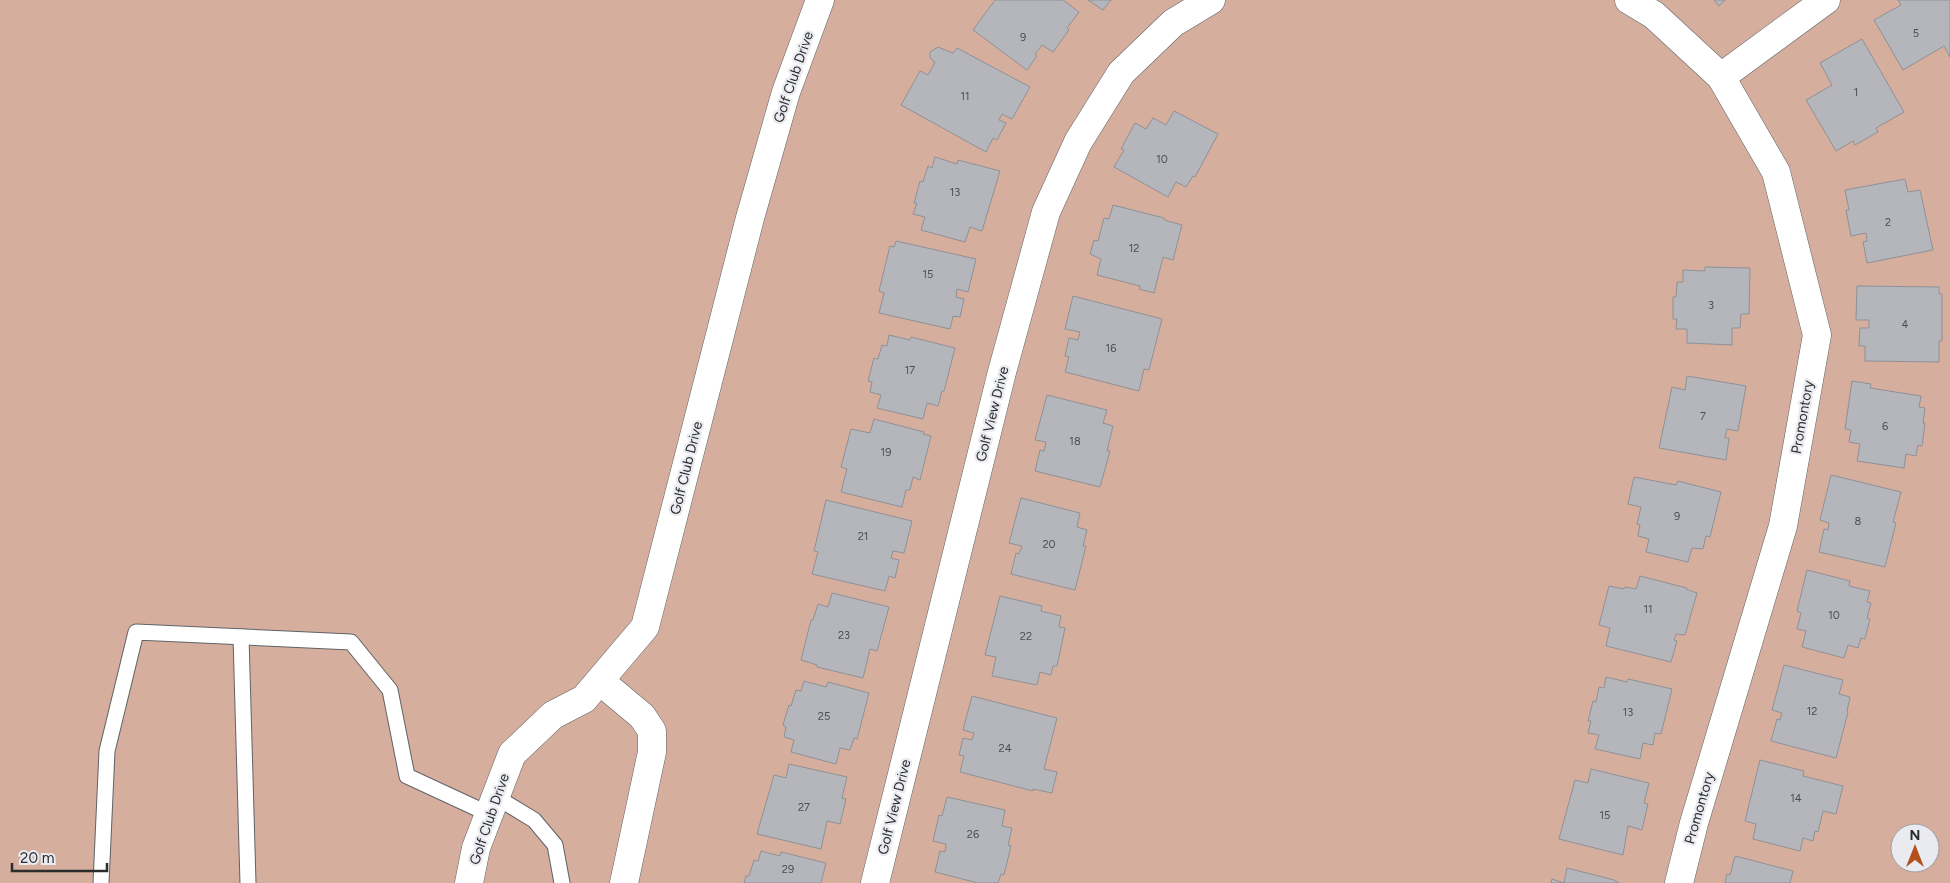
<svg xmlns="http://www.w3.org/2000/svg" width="1950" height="883" font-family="Figtree,sans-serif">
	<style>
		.green { fill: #d5ae9e; fill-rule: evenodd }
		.building { fill: #b4b6bc; stroke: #8f9196 }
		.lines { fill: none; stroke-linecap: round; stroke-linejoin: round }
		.service-casing { stroke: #616267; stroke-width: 17 }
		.minor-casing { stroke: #616267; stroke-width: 29 }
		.service { stroke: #fff; stroke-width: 15 }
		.minor { stroke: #fff; stroke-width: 28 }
		.labels { text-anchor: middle; stroke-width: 4.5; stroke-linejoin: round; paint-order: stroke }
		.number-label { font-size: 11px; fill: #4d4e52 }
		.street-label { font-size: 14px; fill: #2b2c2e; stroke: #e9ebf0 }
	</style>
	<rect width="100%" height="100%" fill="#e9ebf0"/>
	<!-- green -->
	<path class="green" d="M0 0H1950V883H0ZM1900 833H1930V863H1900Z"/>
	<!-- building -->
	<g class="building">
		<polygon points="995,0 1063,0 1079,12 1067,28 1069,30 1053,52 1042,45 1035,54 1037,56 1027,70 973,30"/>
		<polygon points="1088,0 1111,0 1103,10"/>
		<polygon points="1714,0 1725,0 1719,6"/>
		<polygon points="1898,0 1950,0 1950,57 1944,46 1903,70 1874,20 1901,5"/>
		<polygon points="1862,39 1904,112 1876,128 1878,132 1855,145 1853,141 1836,151 1806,100 1832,85 1820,63"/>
		<polygon points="938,47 953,53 957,48 1030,87 1012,119 1002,114 999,120 1006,123 997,140 993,138 986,152 901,105 920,71 928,75 935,62 930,58 930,52"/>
		<polygon points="1174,111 1218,134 1195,177 1193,176 1186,187 1176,182 1168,197 1114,167 1124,150 1121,149 1135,123 1146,129 1153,118 1166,125"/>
		<polygon points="935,157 957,164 958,160 1000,171 982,231 970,227 965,242 921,230 925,217 913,214 917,203 914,203 920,181 923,182 928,166 932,168"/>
		<polygon points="1905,179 1908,192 1920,190 1933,250 1867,263 1863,242 1867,241 1866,233 1851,236 1846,210 1849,210 1845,190"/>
		<polygon points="1113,205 1164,218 1164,220 1182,225 1173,260 1163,257 1154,293 1139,289 1140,286 1097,275 1101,259 1090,254 1094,240 1098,241 1104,218 1109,219"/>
		<polygon points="896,241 976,259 968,292 957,289 956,297 964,299 960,317 953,316 950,329 879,313 884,293 879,291 890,246 894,247"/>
		<polygon points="1705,267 1750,268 1749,314 1741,314 1740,328 1732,328 1732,345 1687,343 1687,329 1676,329 1677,319 1673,319 1673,297 1676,297 1677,282 1683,282 1683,270 1705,271"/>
		<polygon points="1857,286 1939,287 1939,294 1942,294 1942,341 1939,341 1939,362 1865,361 1865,346 1859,346 1860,328 1869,328 1869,320 1856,320"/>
		<polygon points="1073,296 1162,319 1149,370 1144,369 1139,391 1065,372 1069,357 1065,356 1069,338 1078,340 1080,332 1065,329"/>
		<polygon points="889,335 910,340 911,337 955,348 944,391 942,391 938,406 927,403 923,419 877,408 881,395 870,392 872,382 868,381 874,358 878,359 882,345 887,346"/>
		<polygon points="1687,376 1746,386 1738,431 1727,429 1725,438 1729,438 1726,460 1659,448 1672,387 1685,390"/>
		<polygon points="1852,381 1871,384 1870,388 1921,396 1919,407 1925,408 1923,423 1925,423 1922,446 1918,445 1916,456 1906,454 1904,468 1857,461 1860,444 1849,442 1851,430 1845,429"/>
		<polygon points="1047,395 1107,410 1103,423 1113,426 1107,451 1110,451 1100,487 1035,471 1040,450 1044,451 1046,442 1035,440"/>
		<polygon points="874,419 924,432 923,434 931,436 920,480 913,477 910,490 906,490 902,507 841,492 847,469 841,467 851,429 870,433"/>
		<polygon points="1831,475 1901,492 1893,522 1896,523 1885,567 1819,552 1824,529 1828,530 1829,523 1820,520"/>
		<polygon points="1634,477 1676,485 1678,481 1721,492 1710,537 1706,536 1703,549 1692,548 1688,562 1646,552 1649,539 1638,536 1640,525 1637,524 1641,507 1628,504"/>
		<polygon points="1021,498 1080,513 1077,527 1087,530 1083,546 1086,546 1075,590 1011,574 1016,553 1019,554 1022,546 1009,543"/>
		<polygon points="826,500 912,521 904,553 893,551 891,558 899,560 895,578 889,576 885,591 812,574 818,552 814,551"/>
		<polygon points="1807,570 1850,581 1849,586 1870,591 1867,602 1871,603 1867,618 1870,619 1865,639 1861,638 1858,648 1848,645 1844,658 1802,647 1806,631 1797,629 1801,613 1797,611"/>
		<polygon points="1640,576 1687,588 1686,589 1697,593 1685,635 1676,634 1674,640 1677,641 1671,662 1606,646 1610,628 1599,625 1609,586 1624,589 1625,587 1636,589"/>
		<polygon points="832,593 889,607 877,651 870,649 863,678 817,667 817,665 801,660 811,620 813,620 818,604 828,607"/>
		<polygon points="1000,596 1042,606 1041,611 1061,616 1059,627 1065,628 1057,666 1053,666 1051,675 1040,672 1037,685 992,676 996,657 985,655"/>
		<polygon points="1784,665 1843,680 1839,694 1850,697 1847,711 1848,712 1836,758 1771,741 1777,719 1780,720 1782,713 1772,710"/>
		<polygon points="1606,677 1627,682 1628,679 1672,689 1661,734 1655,733 1653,745 1643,743 1640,759 1595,749 1599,735 1588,733 1591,721 1588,721 1593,701 1596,702 1599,687 1604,688"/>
		<polygon points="804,681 826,687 828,682 869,693 857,739 854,738 850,750 840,748 836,764 791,752 794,740 784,737 786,727 783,725 789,705 791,706 796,690 801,691"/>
		<polygon points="972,696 1057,718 1044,769 1057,772 1052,793 1033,789 1033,791 960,772 964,756 959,755 963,738 972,740 974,733 963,730"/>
		<polygon points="1760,760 1804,771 1803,776 1843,786 1836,814 1823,811 1818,832 1815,831 1813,841 1803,838 1800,851 1753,839 1756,824 1745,821"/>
		<polygon points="789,764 847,777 842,798 846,799 840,824 827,821 821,849 757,834 774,775 786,778"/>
		<polygon points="1591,769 1649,783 1644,803 1648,804 1642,830 1628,826 1623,855 1559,839 1575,780 1588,783"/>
		<polygon points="947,797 1005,810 1002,826 1012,828 1008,845 1011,846 1004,875 1001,874 998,883 978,883 935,872 940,851 945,852 946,844 933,841 939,815 942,816"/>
		<polygon points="761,851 780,856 781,852 826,863 821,883 744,883 746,876 749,876 754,860 758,861"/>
		<polygon points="1735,856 1793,871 1790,883 1725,883 1727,874 1730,875"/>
		<polygon points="1567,868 1614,880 1619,883 1551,883 1552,879 1564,883"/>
	</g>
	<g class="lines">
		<!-- service casing -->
		<g class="service-casing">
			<g id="service">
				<polyline points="241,637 248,883"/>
				<polyline points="496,797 534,820 555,845 562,883"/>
				<polyline points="101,883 107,751 136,632 351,642 390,690 407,776 489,814"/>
			</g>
		</g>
		<!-- minor casing -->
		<g class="minor-casing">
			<g id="minor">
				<polyline points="1629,0 1654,15 1721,77 1776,172 1817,335 1783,526 1694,823 1679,883"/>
				<polyline points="1721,77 1826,0"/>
				<polyline points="600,681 642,716 652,731 652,752 624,883"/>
				<polyline points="469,883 476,848 512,754 553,715 584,699 645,627 750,218 786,92 820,0"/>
				<polyline points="875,883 1002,372 1046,212 1078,142 1121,73 1173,23 1211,0"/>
			</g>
		</g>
		<!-- service -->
		<use href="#service" class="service"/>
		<!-- minor -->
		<use href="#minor" class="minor"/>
	</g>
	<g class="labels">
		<!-- number labels -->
		<g class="number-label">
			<text x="1916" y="37">5</text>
			<text x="1023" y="41">9</text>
			<text x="1856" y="96">1</text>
			<text x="965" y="100">11</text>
			<text x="1162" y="163">10</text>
			<text x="955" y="196">13</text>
			<text x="1888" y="226">2</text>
			<text x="1134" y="252">12</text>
			<text x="928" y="278">15</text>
			<text x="1711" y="309">3</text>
			<text x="1905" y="328">4</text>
			<text x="1111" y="352">16</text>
			<text x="910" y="374">17</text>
			<text x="1703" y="420">7</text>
			<text x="1885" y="430">6</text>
			<text x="1075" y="445">18</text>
			<text x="886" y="456">19</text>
			<text x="1677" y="520">9</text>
			<text x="1858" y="525">8</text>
			<text x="863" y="540">21</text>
			<text x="1049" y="548">20</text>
			<text x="1648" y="613">11</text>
			<text x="1834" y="619">10</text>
			<text x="844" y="639">23</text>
			<text x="1026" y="640">22</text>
			<text x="1812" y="715">12</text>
			<text x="1628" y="716">13</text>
			<text x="824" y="720">25</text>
			<text x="1005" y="752">24</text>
			<text x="1796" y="802">14</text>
			<text x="804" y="811">27</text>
			<text x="1605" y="819">15</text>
			<text x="973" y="838">26</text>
			<text x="788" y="873">29</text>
		</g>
		<!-- street labels -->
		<g class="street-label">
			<text transform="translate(793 77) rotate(-71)" y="5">Golf Club Drive</text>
			<text transform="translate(992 414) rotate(-76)" y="5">Golf View Drive</text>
			<text transform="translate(1802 417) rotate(-80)" y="5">Promontory</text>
			<text transform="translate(686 468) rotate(-76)" y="5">Golf Club Drive</text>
			<text transform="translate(894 807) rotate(-76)" y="5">Golf View Drive</text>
			<text transform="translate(1699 808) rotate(-74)" y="5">Promontory</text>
			<text transform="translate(489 819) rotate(-71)" y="5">Golf Club Drive</text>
		</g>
	</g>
	<!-- north arrow -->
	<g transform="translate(1915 848)"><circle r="24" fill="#e9ebf0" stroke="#9d9fa2"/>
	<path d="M0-4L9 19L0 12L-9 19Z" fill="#b4501c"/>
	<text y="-8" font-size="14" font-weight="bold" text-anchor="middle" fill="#2b2c2e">N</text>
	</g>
	<!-- scale -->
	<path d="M12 863v8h95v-8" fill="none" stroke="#2b2c2e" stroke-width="2.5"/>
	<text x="20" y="863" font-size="15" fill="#2b2c2e" stroke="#e9ebf0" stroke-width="4" paint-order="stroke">20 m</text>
</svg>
